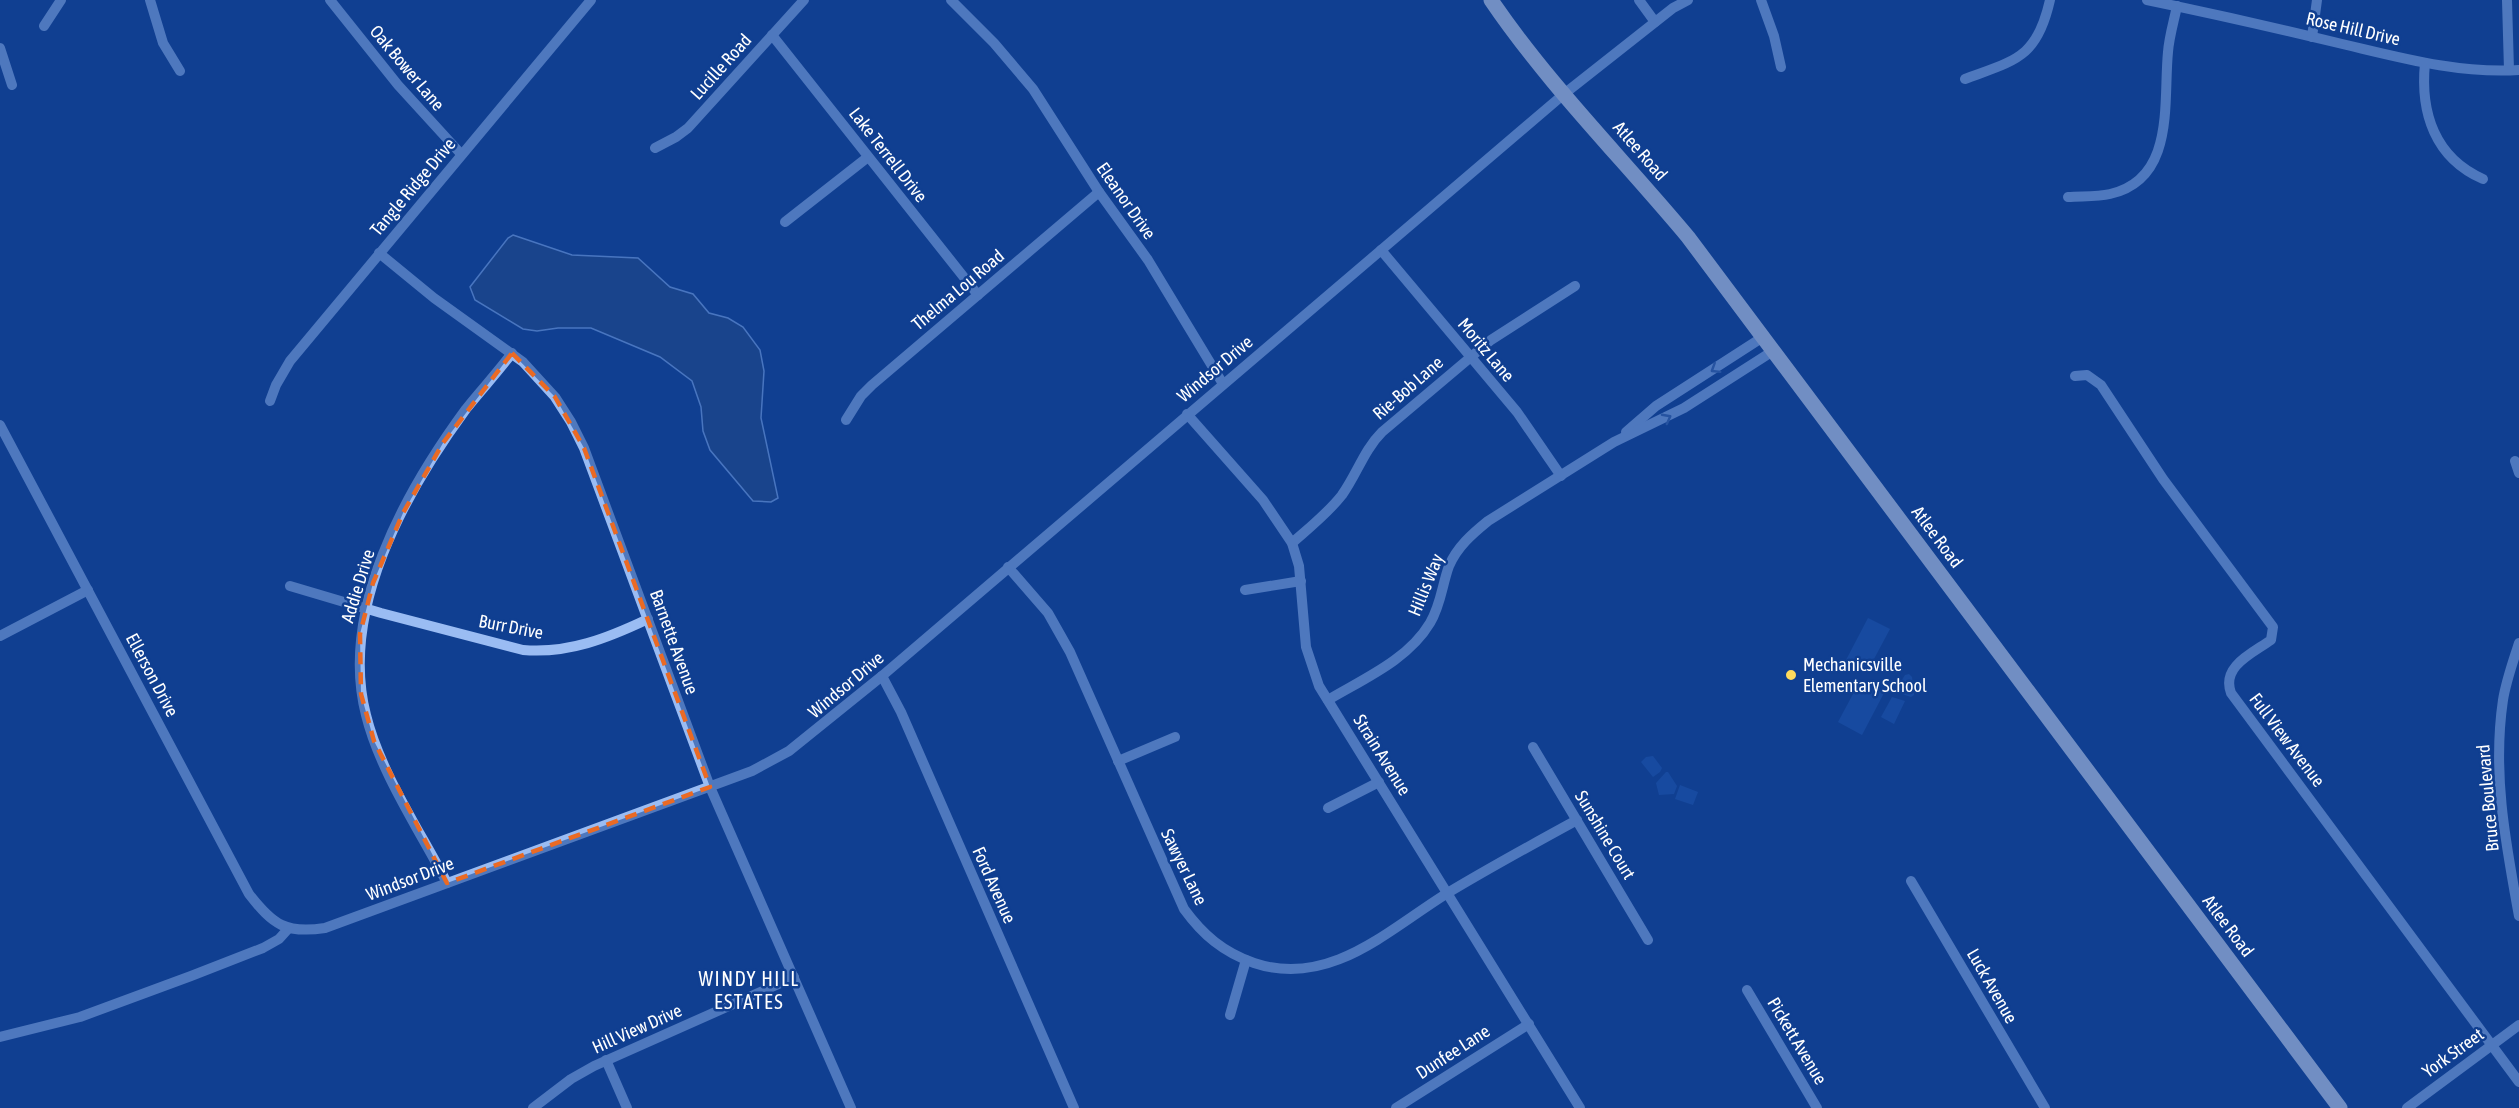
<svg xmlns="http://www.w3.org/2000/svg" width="2519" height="1108" font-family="'Asap Condensed',sans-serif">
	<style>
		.green { fill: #2158b1 }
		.water { fill: #254986; stroke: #8cb6f7; stroke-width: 1.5 }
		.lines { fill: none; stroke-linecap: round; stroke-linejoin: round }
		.minor { stroke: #9abcf3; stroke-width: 10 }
		.major { stroke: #e7eeff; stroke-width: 15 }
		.oneway { stroke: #406bb3 }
		.marked { fill: none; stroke: #ea6a24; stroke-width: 4.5; stroke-dasharray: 12 8; stroke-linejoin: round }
		.poi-dot { fill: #ffdb5d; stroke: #103f91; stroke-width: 2 }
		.labels { text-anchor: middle; stroke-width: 5; stroke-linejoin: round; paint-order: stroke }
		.street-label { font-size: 18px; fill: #fff; stroke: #103f91 }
		.poi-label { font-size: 18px; fill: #fff; stroke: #103f91; text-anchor: start }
		.neighbourhood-label { font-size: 20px; letter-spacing: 1.5px; fill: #fff; stroke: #103f91 }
	</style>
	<rect width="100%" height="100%" fill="#103f91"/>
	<!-- green -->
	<g class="green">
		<polygon points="1868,618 1890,629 1867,672 1846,660"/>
		<polygon points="1909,674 1912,677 1914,695 1911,697 1899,693 1897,688 1905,675"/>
		<polygon points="1860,681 1884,693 1862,735 1838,722"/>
		<polygon points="1892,697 1905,701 1894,724 1881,717"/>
		<polygon points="1653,756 1662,768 1660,772 1653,777 1641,762 1646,757"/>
		<polygon points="1666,772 1668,772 1677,786 1674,794 1659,795 1656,783"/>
		<polygon points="1680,785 1698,792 1693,805 1675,799"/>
	</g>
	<!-- water -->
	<polygon class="water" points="513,235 572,255 638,258 670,287 693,294 709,313 728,318 743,327 760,350 764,371 761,418 778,498 771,502 753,501 710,450 703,431 701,407 692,381 660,357 591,328 558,328 537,331 523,329 475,300 470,287 508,238"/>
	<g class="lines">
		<!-- minor -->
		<g class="minor">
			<polyline points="150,0 163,43 180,71"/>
			<polyline points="330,0 398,85 461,154"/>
			<polyline points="951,0 994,43 1033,89 1099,192 1148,260 1223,384"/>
			<polyline points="1639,0 1655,22"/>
			<polyline points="1761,0 1774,36 1781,67"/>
			<path d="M2147 0C2210 13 2272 27 2334 42 2395 56 2456 74 2519 70"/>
			<polyline points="2507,0 2509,70"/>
			<polyline points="44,26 61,0"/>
			<polyline points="772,35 978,295"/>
			<polyline points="2312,37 2317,0"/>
			<polyline points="0,48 12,85"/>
			<path d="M2425 63C2420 113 2435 158 2483 179"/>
			<path d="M1965 79C2016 60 2037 58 2050 0"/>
			<polyline points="655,148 676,137 688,128 804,0"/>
			<path d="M2068 197C2082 196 2097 197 2110 194 2176 179 2163 102 2168 52 2169 37 2174 21 2177 6"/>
			<polyline points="785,222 868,157"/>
			<polyline points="1381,250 1517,412 1561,476"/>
			<polyline points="379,253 434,298 523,362 555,397 571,422 584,448 710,787 851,1108"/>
			<path d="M2075 376 2087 375 2101 385 2163 479 2273 627 2271 640C2253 653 2221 666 2231 693L2519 1082"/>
			<polyline points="270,401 276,385 290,361 591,0"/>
			<polyline points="1187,414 1263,500 1292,543 1299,566 1306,647 1319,686 1580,1108"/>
			<polyline points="846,420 861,396 872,385 1099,192"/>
			<path d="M0 425 249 894C273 925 286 934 325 928L752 771 789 751 882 676 1564 94 1673 8 1688 0"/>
			<polyline points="1626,432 1656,406 1763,337"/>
			<polyline points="2515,461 2519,473"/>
			<path d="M1292 543C1309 528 1328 513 1342 495 1357 474 1364 450 1382 432L1491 340 1575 286"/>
			<path d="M1008 567 1048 613 1070 652 1184 909C1203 935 1223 952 1254 963 1329 988 1387 931 1446 894 1489 868 1533 844 1577 820"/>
			<path d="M290 586 381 613 523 650C568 654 608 638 648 619"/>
			<polyline points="1245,590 1301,581"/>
			<polyline points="0,636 88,590"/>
			<path d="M2519 643C2513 662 2506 681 2503 700 2492 774 2506 845 2519 916"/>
			<polyline points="882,676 901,712 1074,1108"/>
			<path d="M1328 700C1363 679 1408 660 1430 623 1441 605 1442 585 1449 566 1457 547 1472 534 1488 521L1614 442 1684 408 1773 351"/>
			<polyline points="1533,747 1648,940"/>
			<polyline points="1118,761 1175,737"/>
			<polyline points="1328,808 1379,782"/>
			<polyline points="1911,881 2045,1108"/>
			<path d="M447 883C420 831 380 772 366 715 339 610 405 492 466 409 481 390 498 372 512 353"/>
			<polyline points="1747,990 1817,1108"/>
			<polyline points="1230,1015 1246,960"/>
			<polyline points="0,1037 80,1017 191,976 263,948 279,939 288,929"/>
			<polyline points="606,1060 627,1108"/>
			<polyline points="533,1108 571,1079 594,1066 794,977"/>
			<polyline points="1396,1108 1529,1024"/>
			<polyline points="2407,1108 2519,1025"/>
		</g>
		<!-- major -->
		<path class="major" d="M1491 0C1548 84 1623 159 1688 237L2340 1108"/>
	</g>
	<!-- one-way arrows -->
	<defs><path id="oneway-chevron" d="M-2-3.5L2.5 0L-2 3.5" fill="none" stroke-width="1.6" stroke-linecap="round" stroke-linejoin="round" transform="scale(1.5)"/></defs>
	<g class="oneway">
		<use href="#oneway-chevron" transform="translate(1715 369) rotate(148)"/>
		<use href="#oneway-chevron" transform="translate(1667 418) rotate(-28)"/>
	</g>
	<!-- marked area -->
	<path d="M0 0H2519V1108H0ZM512 353 555 397 584 448 710 787 447 883 374 741 361 694 360 634 373 583 403 513 443 443Z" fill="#103f91" fill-opacity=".55" fill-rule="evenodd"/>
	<path class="marked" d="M512 353 555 397 584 448 710 787 447 883 374 741 361 694 360 634 373 583 403 513 443 443Z"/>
	<!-- markers -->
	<circle class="poi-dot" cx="1791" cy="675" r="6"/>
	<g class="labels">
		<!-- street labels -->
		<g class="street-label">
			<text transform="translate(2353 29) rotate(13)" y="6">Rose Hill Drive</text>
			<text transform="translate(721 67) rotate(-48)" y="6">Lucille Road</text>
			<text transform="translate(407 68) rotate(50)" y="6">Oak Bower Lane</text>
			<text transform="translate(1640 151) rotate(49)" y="6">Atlee Road</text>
			<text transform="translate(888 155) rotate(52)" y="6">Lake Terrell Drive</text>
			<text transform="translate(413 187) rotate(-50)" y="6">Tangle Ridge Drive</text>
			<text transform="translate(1126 201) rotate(55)" y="6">Eleanor Drive</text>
			<text transform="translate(958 290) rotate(-40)" y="6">Thelma Lou Road</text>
			<text transform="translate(1486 350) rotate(50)" y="6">Moritz Lane</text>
			<text transform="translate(1215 369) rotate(-40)" y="6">Windsor Drive</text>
			<text transform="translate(1408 388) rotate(-41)" y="6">Rie-Bob Lane</text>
			<text transform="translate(1937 537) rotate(53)" y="6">Atlee Road</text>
			<text transform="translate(1426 585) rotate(-68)" y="6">Hillis Way</text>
			<text transform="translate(358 586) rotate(-73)" y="6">Addie Drive</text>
			<text transform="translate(511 627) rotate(11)" y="6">Burr Drive</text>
			<text transform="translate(674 642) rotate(70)" y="6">Barnette Avenue</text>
			<text transform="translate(152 675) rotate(62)" y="6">Ellerson Drive</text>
			<text transform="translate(846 685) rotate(-40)" y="6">Windsor Drive</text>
			<text transform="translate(2287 740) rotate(53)" y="6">Full View Avenue</text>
			<text transform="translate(1382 755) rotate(58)" y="6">Strain Avenue</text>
			<text transform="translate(2488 798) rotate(-95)" y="6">Bruce Boulevard</text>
			<text transform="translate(1605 835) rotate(59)" y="6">Sunshine Court</text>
			<text transform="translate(1184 867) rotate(64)" y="6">Sawyer Lane</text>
			<text transform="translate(410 879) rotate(-21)" y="6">Windsor Drive</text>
			<text transform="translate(994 885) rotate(66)" y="6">Ford Avenue</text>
			<text transform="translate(2228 926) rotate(53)" y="6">Atlee Road</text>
			<text transform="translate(1992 986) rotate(60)" y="6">Luck Avenue</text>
			<text transform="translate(637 1029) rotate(-24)" y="6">Hill View Drive</text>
			<text transform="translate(1797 1041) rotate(59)" y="6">Pickett Avenue</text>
			<text transform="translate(1453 1052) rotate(-33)" y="6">Dunfee Lane</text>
			<text transform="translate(2453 1053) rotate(-36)" y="6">York Street</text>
		</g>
		<!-- poi labels -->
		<g class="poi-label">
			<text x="1803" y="671">Mechanicsville<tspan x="1803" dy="21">Elementary School</tspan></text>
		</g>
		<!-- neighbourhood labels -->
		<g class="neighbourhood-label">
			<text x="749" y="986">WINDY HILL<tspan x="749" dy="23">ESTATES</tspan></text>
		</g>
	</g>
</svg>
